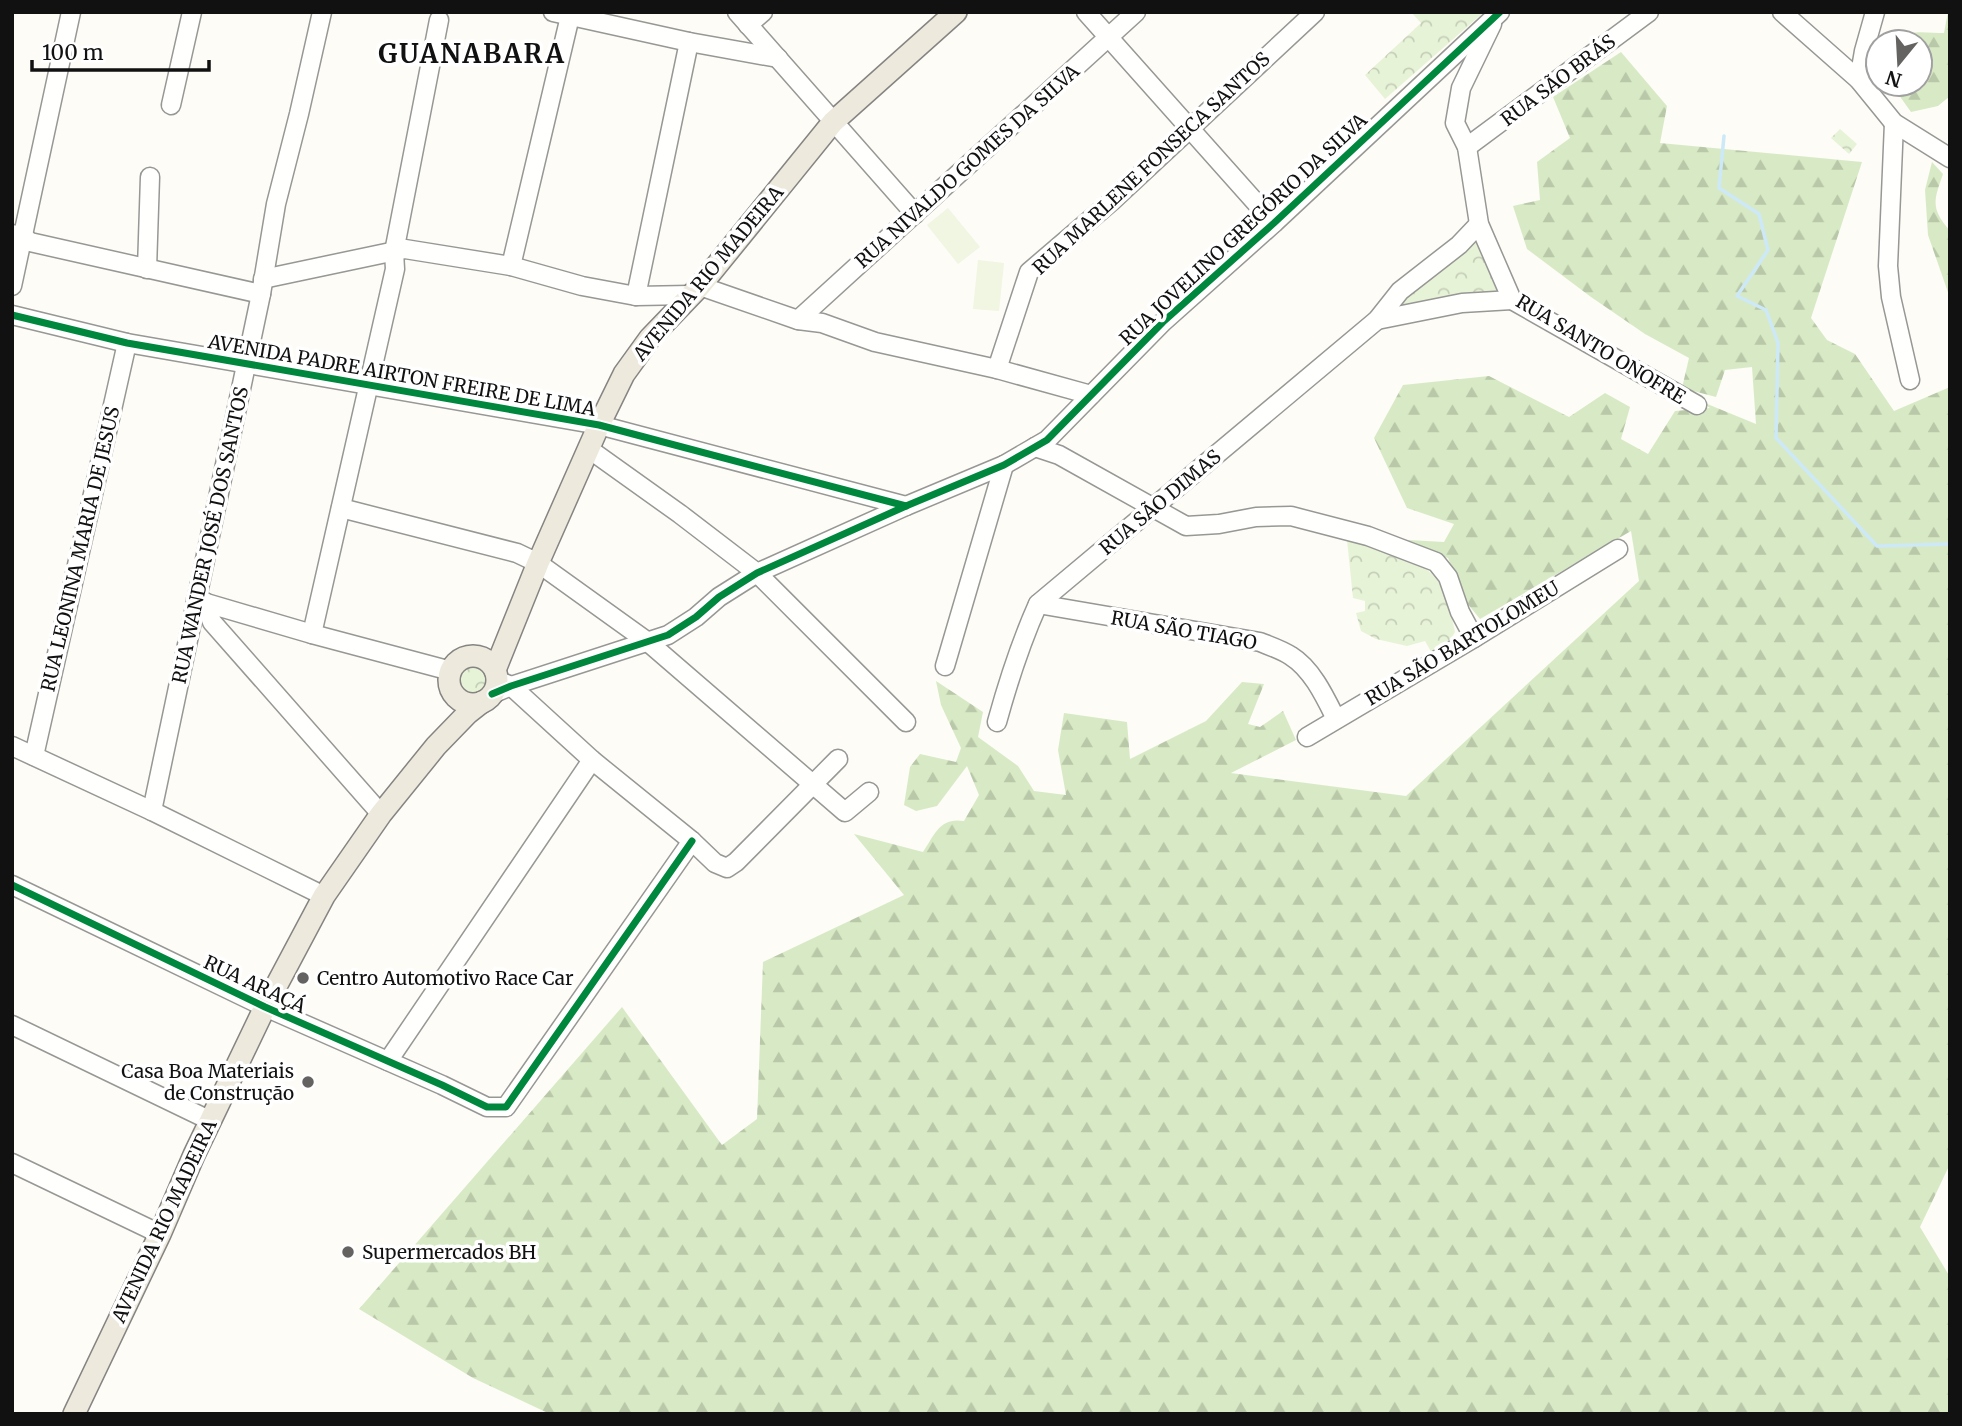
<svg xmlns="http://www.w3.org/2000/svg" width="1962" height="1426" font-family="Merriweather,serif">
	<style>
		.forest { fill: url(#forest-firs) }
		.park { fill: url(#park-crowns) }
		.pitch { fill: #f0f6e1 }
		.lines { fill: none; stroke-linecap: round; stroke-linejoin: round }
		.stream { stroke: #cde8f7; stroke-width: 3.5 }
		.minor-casing { stroke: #979795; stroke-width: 21 }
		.major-casing { stroke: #858482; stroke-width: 24 }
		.minor { stroke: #fffffe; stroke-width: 18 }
		.major { stroke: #ede9dc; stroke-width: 21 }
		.cycleway-casing { stroke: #fff; stroke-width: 11 }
		.cycleway { stroke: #00873e; stroke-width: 7 }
		.poi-dot { fill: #646362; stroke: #fff; stroke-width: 2.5 }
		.labels { text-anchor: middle; stroke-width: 7; stroke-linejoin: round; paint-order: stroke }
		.street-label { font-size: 19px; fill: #111; stroke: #fff }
		.poi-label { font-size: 19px; fill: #111; stroke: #fff; text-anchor: start }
		.district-label { font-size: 26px; font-weight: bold; letter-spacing: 2px; fill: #111; stroke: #fff }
	</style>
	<defs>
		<pattern id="forest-firs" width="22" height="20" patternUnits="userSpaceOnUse" patternTransform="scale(1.75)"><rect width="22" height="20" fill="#d8eac5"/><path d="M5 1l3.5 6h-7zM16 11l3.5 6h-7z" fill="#b8c8a8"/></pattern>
		<pattern id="park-crowns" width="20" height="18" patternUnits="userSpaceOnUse" patternTransform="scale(1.75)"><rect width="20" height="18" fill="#e7f3d7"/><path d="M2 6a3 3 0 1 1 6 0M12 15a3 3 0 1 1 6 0" fill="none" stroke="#c5cfb8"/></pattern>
	</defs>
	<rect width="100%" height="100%" fill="#fdfcf7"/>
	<!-- forest -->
	<g class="forest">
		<path d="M1948 12H1950V96L1938 106 1911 112 1891 84H1920V42H1893C1906 28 1927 33 1944 33Z"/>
		<path d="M1621 52 1667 106 1660 143 1862 162 1811 318 1827 340 1855 354 1894 411 1950 387V1164L1920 1227 1950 1277V1414H550L473 1378 359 1309 622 1007 722 1145 757 1119 763 962 904 895 854 834 923 852C935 834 940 817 964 821L979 795 967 766 937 806 916 811 904 805 910 767 920 754 956 762 961 748 941 705 936 681 983 712 978 737 1018 766 1034 791 1066 795 1058 750 1064 713 1127 722 1130 759 1206 721 1242 682 1264 684 1248 724 1260 727 1283 711 1296 740 1231 773 1406 796 1639 581 1631 531 1480 619 1467 603 1448 558 1391 539 1444 542 1454 524 1407 508 1374 438 1403 385 1489 376 1569 417 1605 393 1630 407 1621 439 1648 454 1675 411 1710 408 1700 401 1756 424 1752 367 1725 370 1716 397 1682 388 1689 358 1645 334 1591 297 1527 249 1513 206 1540 200 1537 162 1570 138 1553 97Z"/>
		<path d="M1932 162 1943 174C1934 200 1930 208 1950 231V298L1928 235 1925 190Z"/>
	</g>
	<!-- park -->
	<g class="park">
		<polygon points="1411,12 1484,12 1385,99 1365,75 1421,23"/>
		<polygon points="1840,129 1857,144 1849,154 1831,138"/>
		<polygon points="1482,231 1509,291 1392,308"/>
		<path d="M1347 540C1380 548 1420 554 1440 584 1448 595 1452 618 1455 632L1444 650 1433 655 1425 641 1407 646 1376 639 1361 631 1356 613 1365 611V601L1353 598Z"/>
		<circle cx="472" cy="681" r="15"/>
	</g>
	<!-- pitch -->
	<g class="pitch">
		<polygon points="948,208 980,247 958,264 927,225"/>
		<polygon points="978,260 1004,263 999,311 973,309"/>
	</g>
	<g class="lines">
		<!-- stream -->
		<polyline class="stream" points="1724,136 1719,188 1759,214 1768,250 1737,296 1766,310 1778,343 1776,438 1877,546 1950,544"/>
		<!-- minor casing -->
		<g class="minor-casing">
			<g id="minor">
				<polyline points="553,12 689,42 778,58"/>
				<polyline points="737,12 915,214"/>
				<polyline points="1086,12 1274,223"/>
				<polyline points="1782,12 1859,80 1894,123 1950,158"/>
				<polyline points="1492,24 1461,88 1455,123 1467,147 1479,224 1512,300 1697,405"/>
				<polyline points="748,25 763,12"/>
				<polyline points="1859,80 1864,51 1875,12"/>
				<polyline points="171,105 192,12"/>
				<polyline points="1894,123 1888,266 1891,297 1910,380"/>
				<polyline points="1467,147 1649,12"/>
				<polyline points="12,234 23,236 30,242 261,294"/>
				<polyline points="511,266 571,12"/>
				<polyline points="147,269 150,177"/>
				<polyline points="263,279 405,249 511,266 582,286 636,296 690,295"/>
				<polyline points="12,286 71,12"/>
				<polyline points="700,286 798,320 822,323 875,342 997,369 1091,395"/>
				<polyline points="636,296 689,42"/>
				<polyline points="12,315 127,343 599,425 906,506"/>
				<polyline points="798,320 1136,12"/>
				<polyline points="1377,320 1462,303 1512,300"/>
				<polyline points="997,369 1029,272 1112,201 1315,12"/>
				<polyline points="1035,447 1059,455 1186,526 1219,524 1256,517 1291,516 1368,536 1436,562 1448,577 1460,612 1474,638"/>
				<polyline points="589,449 680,514 757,573 906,722"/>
				<polyline points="341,508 517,553 538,563 648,642 845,812 869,792"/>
				<polyline points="196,600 312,634 451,671"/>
				<polyline points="205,602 212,622 381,814"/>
				<path d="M1038 604 1260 642C1270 646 1282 650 1291 656 1312 669 1325 697 1336 719"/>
				<polyline points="312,634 395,269 394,252 439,20"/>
				<polyline points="945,666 1004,465"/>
				<polyline points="504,683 511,686 592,760 692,841 715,863 727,868 736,862 838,759"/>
				<polyline points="492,694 511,686 668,635 696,617 719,597 757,573 906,506 1004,465 1047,440 1163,322 1274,223 1500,12"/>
				<path d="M997 722C1008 682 1021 642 1038 604L1377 320 1400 291 1459 245 1479 224"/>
				<polyline points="1307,737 1474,638 1618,549"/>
				<polyline points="12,746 152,811 324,896"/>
				<polyline points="34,756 127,343"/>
				<polyline points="152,811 261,294 276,204 299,114 322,12"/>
				<polyline points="12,885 265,1007 442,1085 487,1107 506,1107 692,841"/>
				<polyline points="12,1025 211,1121"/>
				<polyline points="388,1061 592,760"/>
				<polyline points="12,1163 160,1234"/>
			</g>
		</g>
		<!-- major casing -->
		<g class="major-casing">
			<g id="major">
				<circle cx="473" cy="680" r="24"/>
				<polyline points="495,670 538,563 599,425 624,374 650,338 700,286 833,122 956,12"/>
				<polyline points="74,1414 160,1234 194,1155 265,1007 324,896 381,814 436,746 468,713 482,702"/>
			</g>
		</g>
		<!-- minor -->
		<use href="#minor" class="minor"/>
		<!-- major -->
		<use href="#major" class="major"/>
		<!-- cycleway casing -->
		<g class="cycleway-casing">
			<g id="cycleway">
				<polyline points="12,315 127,343 599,425 906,506"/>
				<polyline points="492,694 511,686 668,635 696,617 719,597 757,573 906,506 1004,465 1047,440 1163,322 1274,223 1500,12"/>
				<polyline points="12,885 265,1007 442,1085 487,1107 506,1107 692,841"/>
			</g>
		</g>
		<!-- cycleway -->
		<use href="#cycleway" class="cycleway"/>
	</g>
	<!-- markers -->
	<g class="poi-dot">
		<circle cx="303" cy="978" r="7"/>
		<circle cx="308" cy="1082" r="7"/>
		<circle cx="348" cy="1252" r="7"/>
	</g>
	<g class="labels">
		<!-- street labels -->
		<g class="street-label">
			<text transform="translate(1558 80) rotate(-37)" y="7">RUA SÃO BRÁS</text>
			<text transform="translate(1151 163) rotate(-43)" y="7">RUA MARLENE FONSECA SANTOS</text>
			<text transform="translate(967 166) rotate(-42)" y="7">RUA NIVALDO GOMES DA SILVA</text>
			<text transform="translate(1243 229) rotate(-43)" y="7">RUA JOVELINO GREGÓRIO DA SILVA</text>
			<text transform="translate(708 273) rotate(-50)" y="7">AVENIDA RIO MADEIRA</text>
			<text transform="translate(1601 349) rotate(31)" y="7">RUA SANTO ONOFRE</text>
			<text transform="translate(402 375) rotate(10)" y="7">AVENIDA PADRE AIRTON FREIRE DE LIMA</text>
			<text transform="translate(1160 502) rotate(-40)" y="7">RUA SÃO DIMAS</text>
			<text transform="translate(210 535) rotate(-78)" y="7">RUA WANDER JOSÉ DOS SANTOS</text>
			<text transform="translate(80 549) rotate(-77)" y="7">RUA LEONINA MARIA DE JESUS</text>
			<text transform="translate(1184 630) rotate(10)" y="7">RUA SÃO TIAGO</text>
			<text transform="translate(1462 643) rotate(-31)" y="7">RUA SÃO BARTOLOMEU</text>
			<text transform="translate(255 984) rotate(25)" y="7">RUA ARAÇÁ</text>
			<text transform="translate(164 1221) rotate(-65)" y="7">AVENIDA RIO MADEIRA</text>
		</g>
		<!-- poi labels -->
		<g class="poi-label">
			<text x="317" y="985">Centro Automotivo Race Car</text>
			<text x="294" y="1078" text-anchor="end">Casa Boa Materiais<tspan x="294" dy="22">de Construção</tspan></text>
			<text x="362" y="1259">Supermercados BH</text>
		</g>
		<!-- district labels -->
		<g class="district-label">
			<text x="472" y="63">GUANABARA</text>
		</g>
	</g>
	<!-- border -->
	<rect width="1962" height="1426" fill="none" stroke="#111111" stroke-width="28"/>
	<!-- north arrow -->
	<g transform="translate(1899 63) rotate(198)"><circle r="33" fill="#ffffff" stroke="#a0a0a0" stroke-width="2"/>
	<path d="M0-5L12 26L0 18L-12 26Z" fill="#646362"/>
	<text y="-10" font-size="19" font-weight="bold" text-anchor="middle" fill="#111111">N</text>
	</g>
	<!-- scale -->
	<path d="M32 60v10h177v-10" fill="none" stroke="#111111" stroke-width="3.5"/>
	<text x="42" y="60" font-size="21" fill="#111111" stroke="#ffffff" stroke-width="5" paint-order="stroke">100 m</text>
</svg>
